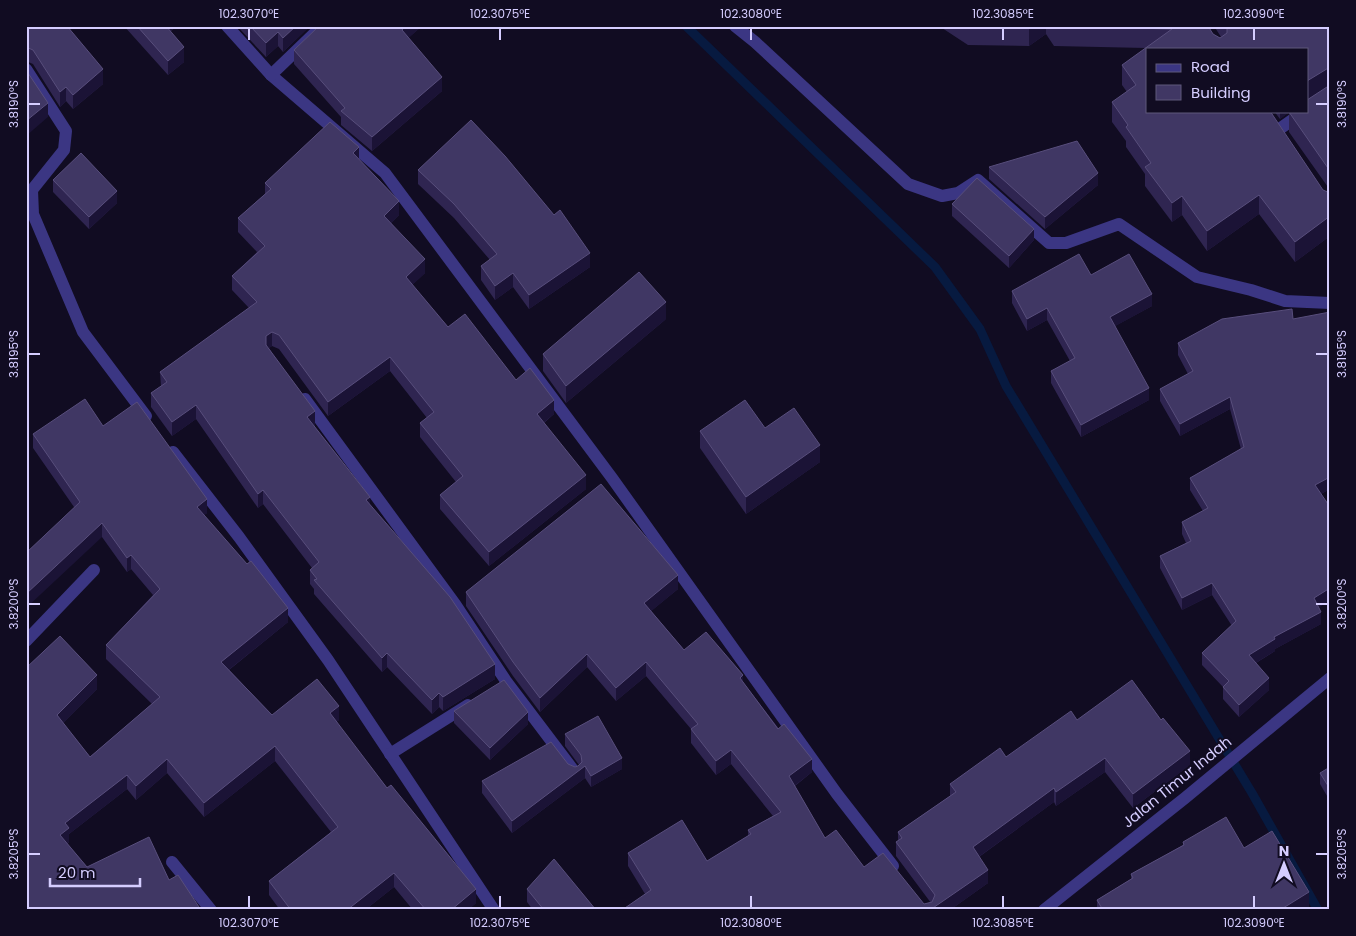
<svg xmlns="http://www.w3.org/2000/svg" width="1356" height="936" font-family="Poppins,sans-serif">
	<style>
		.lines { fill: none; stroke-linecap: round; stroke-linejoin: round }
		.stream { stroke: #071a40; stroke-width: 9 }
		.minor { stroke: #3b3683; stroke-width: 12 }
		.wall { fill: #2f2551 }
		.shaded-wall { fill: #1b1336 }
		.building { fill: #403764; stroke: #584e7c }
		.ticks { fill: none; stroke: #d5cdff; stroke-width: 2 }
		.labels { text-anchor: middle; stroke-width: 4; stroke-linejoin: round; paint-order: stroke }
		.street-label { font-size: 15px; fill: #d5cdff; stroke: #110c22 }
		.neatline { fill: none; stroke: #d5cdff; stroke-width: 2 }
		.ticks-label { font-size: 12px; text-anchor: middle; fill: #d5cdff }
	</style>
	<rect width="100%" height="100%" fill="#110c22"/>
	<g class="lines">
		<!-- stream -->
		<polyline class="stream" points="686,26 935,267 980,329 1006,386 1252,793 1318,910"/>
		<!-- minor -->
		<g class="minor">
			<polyline points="227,26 271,75 385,173 612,478 837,794 893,866"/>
			<polyline points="735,26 755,42 908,184 942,196 958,193 978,180 1049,243 1066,243 1119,224 1197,277 1251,290 1285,301 1330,303"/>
			<polyline points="26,69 66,131 64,150 32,190 33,214 83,332 146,416"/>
			<polyline points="271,75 322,26"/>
			<polyline points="1278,130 1305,111"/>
			<polyline points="305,399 455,604 506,681 574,771"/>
			<polyline points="173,452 239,537 328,660 494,910"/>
			<polyline points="26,641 94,570"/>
			<polyline points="390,754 468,705"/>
			<polyline points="172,862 211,910"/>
			<polyline points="1044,910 1185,798 1330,678"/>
		</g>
	</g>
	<!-- wall -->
	<g class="wall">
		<polygon points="26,26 72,26 69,29 103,84 73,109 66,101 60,107 33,64 26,61"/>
		<polygon points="124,26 176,26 170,32 184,62 168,75"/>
		<polygon points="237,26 310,26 283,52 278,46 266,57"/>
		<polygon points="319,26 422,26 408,38 442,91 372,151 341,125 341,117 294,64 294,50"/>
		<polygon points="939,26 1208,26 1213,34 1220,38 1221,37 1214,26 1330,26 1330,190 1289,132 1289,112 1280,119 1274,111 1307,111 1307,49 1147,49 1323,190 1330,193 1330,236 1295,262 1259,214 1207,251 1182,215 1172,222 1145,186 1145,174 1126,147 1126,141 1112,122 1112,102 1127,92 1122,85 1122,65 1146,48 1054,46 1046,34 1029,46 968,45"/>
		<polygon points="359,159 399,215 391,223 425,273 412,285 448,327 516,380 554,414 544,423 586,489 489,566 440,509 440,495 456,482 420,437 420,423 427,418 390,371 328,416 279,349 272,346 269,348 315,425 314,426 370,505 495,679 443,711 439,707 432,714 387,667 382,672 314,594 314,589 310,584 310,570 312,568 263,504 258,508 196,419 172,436 151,407 151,393 161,386 160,372 249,308 232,290 232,276 257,252 238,232 238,218 265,194 265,183"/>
		<polygon points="989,167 1098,185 1045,229 989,179"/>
		<polygon points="418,170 590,267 529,309 513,287 495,300 481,280 481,266 490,260 454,218 418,184"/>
		<polygon points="53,180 117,203 89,229 53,192"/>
		<polygon points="952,204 1034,240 1009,268 952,216"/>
		<polygon points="1091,275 1152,306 1115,326 1149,400 1081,437 1051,383 1051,371 1070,361 1047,320 1027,331 1012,303 1012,291"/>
		<polygon points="666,319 566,403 543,371 543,354"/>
		<polygon points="1293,319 1330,489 1321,494 1330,507 1330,600 1319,607 1321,624 1275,649 1275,651 1256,663 1269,690 1239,717 1223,699 1223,687 1202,665 1202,653 1232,626 1212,595 1182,610 1160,568 1160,556 1186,543 1182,534 1182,522 1203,511 1190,490 1190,478 1241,449 1230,409 1180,436 1160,401 1160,389 1188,374 1178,355 1178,343"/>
		<polygon points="103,426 207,513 204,515 288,622 229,670 272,715 339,720 336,722 476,903 468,910 413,910 394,887 365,910 280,910 269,895 269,881 331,832 275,761 204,817 167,773 136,800 127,789 69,834 69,842 67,844 87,867 169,880 201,910 26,910 26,668 97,689 63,723 90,757 152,704 106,659 106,645 153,595 131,569 127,572 102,537 74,507 33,448 33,434"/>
		<polygon points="765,428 820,462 746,514 700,448 700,431"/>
		<polygon points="678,589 651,611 684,650 743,682 812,772 795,786 825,838 864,867 924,904 931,903 896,856 896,842 898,841 898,832 950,796 950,784 1006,757 1077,720 1190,765 1133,808 1105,772 1056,806 1054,802 979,857 988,883 950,910 645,894 628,866 628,853 707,861 748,836 748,830 773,816 731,764 716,775 691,743 691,729 646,676 616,701 587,667 540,712 513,676 466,606 466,592"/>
		<polygon points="454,711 528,724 490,760 454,723"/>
		<polygon points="565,734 622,769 591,787 585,778 512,833 482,793 482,781 575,767 578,766 579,765 565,746"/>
		<polygon points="1330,767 1330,801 1320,784 1320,773"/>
		<polygon points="1183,842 1244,848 1309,910 1097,910 1097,900 1131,879 1131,874 1183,845"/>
		<polygon points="527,889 596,910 533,910 527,902"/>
	</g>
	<!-- shaded-wall -->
	<g class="shaded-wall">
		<polygon points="163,26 176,26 163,38"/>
		<polygon points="296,26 310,26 283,52 283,38"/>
		<polygon points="406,26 422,26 402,44 402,30"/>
		<polygon points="1029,26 1046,26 1046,34 1029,46"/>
		<polygon points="278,32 278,46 266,57 266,43"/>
		<polygon points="184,47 184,62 168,75 168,61"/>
		<polygon points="1329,66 1329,86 1307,101 1307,81"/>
		<polygon points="103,69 103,84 73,109 73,95"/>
		<polygon points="442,77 442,91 372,151 372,137"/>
		<polygon points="66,87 66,101 60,107 60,92"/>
		<polygon points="48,103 48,117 26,136 26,121"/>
		<polygon points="1280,111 1291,111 1280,119"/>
		<polygon points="359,147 359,162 353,153"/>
		<polygon points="1098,173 1098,185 1045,229 1045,217"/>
		<polygon points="117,191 117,203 89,229 89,217"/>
		<polygon points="1259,195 1259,214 1207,251 1207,231"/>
		<polygon points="1182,196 1182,215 1172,222 1172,203"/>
		<polygon points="399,201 399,215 384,230 384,216"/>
		<polygon points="1330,216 1330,236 1295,262 1295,242"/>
		<polygon points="1034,229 1034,240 1009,268 1009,256"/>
		<polygon points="590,253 590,267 529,309 529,295"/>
		<polygon points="425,259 425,273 406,291 406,277"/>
		<polygon points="29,262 29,276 26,279 26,264"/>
		<polygon points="513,273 513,287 495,300 495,286"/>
		<polygon points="1152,294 1152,306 1110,329 1110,317"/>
		<polygon points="666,302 666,319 566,403 566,386"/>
		<polygon points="1047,308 1047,320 1027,331 1027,319"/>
		<polygon points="272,332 272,346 266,350 266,336"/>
		<polygon points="390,357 390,371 328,416 328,402"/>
		<polygon points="1149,388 1149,400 1081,437 1081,425"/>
		<polygon points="1230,397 1230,409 1180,436 1180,424"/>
		<polygon points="554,400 554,414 537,428 537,414"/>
		<polygon points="196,405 196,419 172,436 172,422"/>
		<polygon points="315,411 315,425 307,431 307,417"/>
		<polygon points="820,445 820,462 746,514 746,497"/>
		<polygon points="586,475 586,489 489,566 489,552"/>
		<polygon points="1330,477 1330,489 1315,497 1315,485"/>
		<polygon points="263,490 263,504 258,508 258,494"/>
		<polygon points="370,497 370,511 366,500"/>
		<polygon points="207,499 207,513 197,521 197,507"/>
		<polygon points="102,523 102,537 26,608 26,594"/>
		<polygon points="131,555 131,569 127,572 127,558"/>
		<polygon points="678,575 678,589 644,617 644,603"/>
		<polygon points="1212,583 1212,595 1182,610 1182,598"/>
		<polygon points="1330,588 1330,600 1314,611 1314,598"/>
		<polygon points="288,608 288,622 221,676 221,662"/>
		<polygon points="1321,612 1321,624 1275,649 1275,651 1249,667 1249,655 1274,637"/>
		<polygon points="387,653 387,667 382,672 382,658"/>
		<polygon points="587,654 587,667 540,712 540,698"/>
		<polygon points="646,662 646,676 616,701 616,688"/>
		<polygon points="495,664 495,679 443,711 443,697"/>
		<polygon points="97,675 97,689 57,729 57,715"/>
		<polygon points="743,675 743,689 740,678"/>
		<polygon points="1269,678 1269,690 1239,717 1239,705"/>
		<polygon points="439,693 439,707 432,714 432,700"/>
		<polygon points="339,706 339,720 330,728 330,713"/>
		<polygon points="528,712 528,724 490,760 490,748"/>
		<polygon points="275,746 275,761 204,817 204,803"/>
		<polygon points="731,750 731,764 716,775 716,761"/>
		<polygon points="1190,751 1190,765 1133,808 1133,794"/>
		<polygon points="622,758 622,769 591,787 591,776"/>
		<polygon points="1105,758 1105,772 1056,806 1056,792"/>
		<polygon points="167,759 167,773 136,800 136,786"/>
		<polygon points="812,759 812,772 789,790 789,776"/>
		<polygon points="585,766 585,778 512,833 512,821"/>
		<polygon points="127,775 127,789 69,834 69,842 60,850 60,835 65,823"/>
		<polygon points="1054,788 1054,802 973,861 973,847"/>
		<polygon points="988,870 988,883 950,910 930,910"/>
		<polygon points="394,873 394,887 365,910 347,910"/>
		<polygon points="476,889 476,903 468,910 451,910"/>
		<polygon points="1309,892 1309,910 1280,910"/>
	</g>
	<!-- building -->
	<g class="building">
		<polygon points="26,26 67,26 103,69 73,95 66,87 60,92 33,50 26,47"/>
		<polygon points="137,26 166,26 184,47 168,61"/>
		<polygon points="250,26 296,26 283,38 278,32 266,43"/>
		<polygon points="319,26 406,26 402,30 442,77 372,137 341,111 345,108 294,50"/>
		<polygon points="1054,26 1208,26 1213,34 1220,38 1227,33 1227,26 1330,26 1330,67 1307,81 1307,49 1147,49 1147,111 1270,111 1323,190 1330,193 1330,216 1295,242 1259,195 1207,231 1182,196 1172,203 1145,167 1151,163 1126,127 1128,125 1112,102 1136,85 1122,65 1172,29"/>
		<polygon points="26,70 48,103 26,121"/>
		<polygon points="1330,85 1330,171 1289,112 1291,111 1307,111 1307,100"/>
		<polygon points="471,120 505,156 554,215 560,210 590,253 529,295 513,273 495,286 481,266 497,254 454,204 418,170"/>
		<polygon points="330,122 359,147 353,153 399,201 384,216 425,259 406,277 448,327 465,314 516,380 530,368 554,400 537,414 586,475 489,552 440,495 463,476 420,423 434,412 390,357 328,402 279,335 272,332 266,336 266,345 315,411 307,417 370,497 366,500 450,597 495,664 443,697 439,693 432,700 387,653 382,658 314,580 317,579 310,570 319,562 263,490 258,494 196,405 172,422 151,393 167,382 160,372 257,302 232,276 265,246 238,218 271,189 265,183"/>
		<polygon points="1077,141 1098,173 1045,217 989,167"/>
		<polygon points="81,153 117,191 89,217 53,180"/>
		<polygon points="977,178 1034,229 1009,256 952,204"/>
		<polygon points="1079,254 1091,275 1129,254 1152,294 1110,317 1149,388 1081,425 1051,371 1075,358 1047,308 1027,319 1012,291"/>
		<polygon points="639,272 666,302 566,386 543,354"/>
		<polygon points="1292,309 1293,319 1330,312 1330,477 1315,485 1330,507 1330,588 1314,598 1321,612 1274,637 1275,639 1249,655 1269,678 1239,705 1223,687 1229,681 1202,653 1236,621 1212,583 1182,598 1160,556 1191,541 1182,522 1208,508 1190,478 1244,447 1230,397 1180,424 1160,389 1193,371 1178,343 1222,319"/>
		<polygon points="85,399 103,426 137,402 207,499 197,507 247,564 251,561 288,608 221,662 272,715 317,679 339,706 330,713 387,788 391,785 476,889 451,910 426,910 394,873 347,910 291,910 269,881 338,827 275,746 204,803 167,759 136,786 127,775 65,823 69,828 60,835 87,867 149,837 169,880 178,875 201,910 26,910 26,668 60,636 97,675 57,715 90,757 160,697 106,645 160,589 131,555 127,558 102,523 26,594 26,553 80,502 33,434"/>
		<polygon points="745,400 765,428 794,408 820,445 746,497 700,431"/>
		<polygon points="601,484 678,575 644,603 684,650 706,632 743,675 740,678 778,729 784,724 812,759 789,776 825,838 836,830 864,867 883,853 924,904 932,902 935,895 896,842 902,838 898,832 956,792 950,784 1000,748 1006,757 1071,711 1077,720 1132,680 1161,720 1163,718 1190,751 1133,794 1105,758 1056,792 1054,788 973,847 988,870 930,910 622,910 651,890 628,853 682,820 707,861 751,834 748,830 781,812 731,750 716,761 691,729 698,724 646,662 616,688 587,654 540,698 513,662 466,592"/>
		<polygon points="504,680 528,712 490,748 454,711"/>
		<polygon points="598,716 622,758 591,776 585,766 512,821 482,781 551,742 568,764 575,767 578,766 582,762 581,755 565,734"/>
		<polygon points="1330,767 1330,789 1320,773"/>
		<polygon points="1226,817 1244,848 1272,831 1309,892 1280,910 1103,910 1097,900 1133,878 1131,874 1184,845 1183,842"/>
		<polygon points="554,859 596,910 544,910 527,889"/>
	</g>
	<!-- ticks -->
	<path class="ticks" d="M249 28V40M500 28V40M751 28V40M1003 28V40M1254 28V40M28 104H40M1316 104H1328M28 354H40M1316 354H1328M28 604H40M1316 604H1328M28 854H40M1316 854H1328M249 896V908M500 896V908M751 896V908M1003 896V908M1254 896V908"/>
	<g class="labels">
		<!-- street labels -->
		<g class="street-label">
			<text transform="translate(1177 782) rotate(-39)" y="5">Jalan Timur Indah</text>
		</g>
	</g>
	<!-- border -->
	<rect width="1356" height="936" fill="none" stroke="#110c22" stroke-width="55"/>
	<!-- legend -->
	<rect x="1146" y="48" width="162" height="65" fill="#110c22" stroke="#5f597a"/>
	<rect x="1156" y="64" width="25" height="8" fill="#3b3683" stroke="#5f597a"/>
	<text x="1191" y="72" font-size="15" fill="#d5cdff">Road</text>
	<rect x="1156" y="85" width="25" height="15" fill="#403764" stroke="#5f597a"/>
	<text x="1191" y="98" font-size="15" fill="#d5cdff">Building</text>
	<!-- north arrow -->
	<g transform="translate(1284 864)" stroke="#110c22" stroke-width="4" paint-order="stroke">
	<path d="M0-4L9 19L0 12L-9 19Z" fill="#d5cdff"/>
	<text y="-8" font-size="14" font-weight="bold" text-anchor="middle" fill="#d5cdff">N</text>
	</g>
	<!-- scale -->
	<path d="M50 878v8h90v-8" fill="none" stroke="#d5cdff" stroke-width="2.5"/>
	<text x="58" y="878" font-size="15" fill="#d5cdff" stroke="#110c22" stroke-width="4" paint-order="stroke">20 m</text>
	<rect x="28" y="28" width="1300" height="880" class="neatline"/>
	<g class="ticks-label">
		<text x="249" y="18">102.3070°E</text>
		<text x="500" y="18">102.3075°E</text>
		<text x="751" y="18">102.3080°E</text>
		<text x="1003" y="18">102.3085°E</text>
		<text x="1254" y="18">102.3090°E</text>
		<text transform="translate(14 104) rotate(-90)" y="4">3.8190°S</text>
		<text transform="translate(1342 104) rotate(-90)" y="4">3.8190°S</text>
		<text transform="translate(14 354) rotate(-90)" y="4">3.8195°S</text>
		<text transform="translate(1342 354) rotate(-90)" y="4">3.8195°S</text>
		<text transform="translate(14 604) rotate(-90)" y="4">3.8200°S</text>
		<text transform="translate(1342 604) rotate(-90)" y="4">3.8200°S</text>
		<text transform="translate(14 854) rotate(-90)" y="4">3.8205°S</text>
		<text transform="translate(1342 854) rotate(-90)" y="4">3.8205°S</text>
		<text x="249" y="927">102.3070°E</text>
		<text x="500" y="927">102.3075°E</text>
		<text x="751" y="927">102.3080°E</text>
		<text x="1003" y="927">102.3085°E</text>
		<text x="1254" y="927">102.3090°E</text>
	</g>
</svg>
